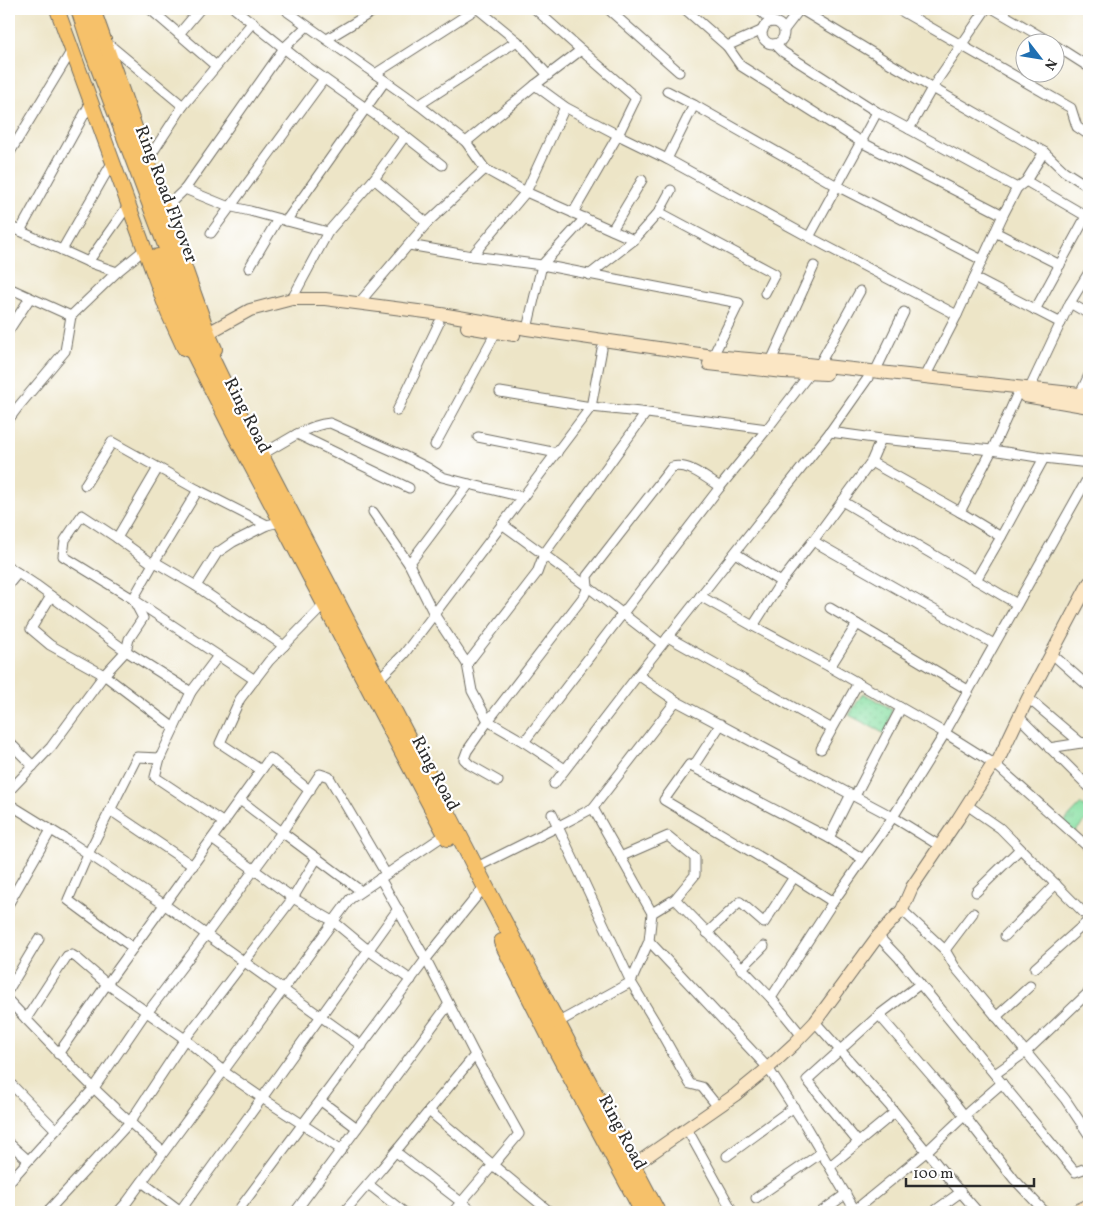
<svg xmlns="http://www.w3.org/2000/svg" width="1098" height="1221" font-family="Vollkorn,serif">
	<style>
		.grass { fill: url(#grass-tufts); stroke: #5a8668 }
		.park { fill: url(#park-dots); stroke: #5a8668 }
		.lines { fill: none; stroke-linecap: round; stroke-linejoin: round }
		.street-casing { stroke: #6f6c62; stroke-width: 11 }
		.secondary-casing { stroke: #6f6c62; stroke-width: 14 }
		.primary-casing { stroke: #6f6c62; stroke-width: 16 }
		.highway-casing { stroke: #6f6c62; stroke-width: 18 }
		.street { stroke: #fff; stroke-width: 9 }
		.secondary { stroke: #fbe6c4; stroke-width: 12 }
		.primary { stroke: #f6c16b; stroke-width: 14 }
		.highway { stroke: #f6c16b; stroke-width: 16 }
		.labels { text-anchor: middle; stroke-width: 4.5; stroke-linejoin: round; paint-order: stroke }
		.street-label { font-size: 18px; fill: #2b2b2b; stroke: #fff }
	</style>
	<defs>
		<pattern id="grass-tufts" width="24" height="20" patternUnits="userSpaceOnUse" patternTransform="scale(1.25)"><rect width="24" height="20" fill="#8ae0a4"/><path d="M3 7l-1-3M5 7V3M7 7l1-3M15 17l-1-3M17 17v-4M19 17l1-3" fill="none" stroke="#77c08d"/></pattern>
		<pattern id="park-dots" width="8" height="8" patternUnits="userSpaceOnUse" patternTransform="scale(1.25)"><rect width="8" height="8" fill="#8ae0a4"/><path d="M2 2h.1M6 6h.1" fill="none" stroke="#77c08d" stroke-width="1.8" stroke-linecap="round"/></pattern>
	</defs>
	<rect width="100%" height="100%" fill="#fff"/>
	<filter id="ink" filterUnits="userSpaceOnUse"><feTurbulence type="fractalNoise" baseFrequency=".02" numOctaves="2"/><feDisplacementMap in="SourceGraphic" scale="10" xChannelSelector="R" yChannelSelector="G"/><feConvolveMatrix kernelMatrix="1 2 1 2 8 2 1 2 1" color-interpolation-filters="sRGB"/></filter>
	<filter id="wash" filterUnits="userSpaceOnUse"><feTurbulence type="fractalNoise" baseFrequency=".0096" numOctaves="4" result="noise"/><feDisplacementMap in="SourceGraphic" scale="20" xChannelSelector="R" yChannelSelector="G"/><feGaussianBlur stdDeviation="1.12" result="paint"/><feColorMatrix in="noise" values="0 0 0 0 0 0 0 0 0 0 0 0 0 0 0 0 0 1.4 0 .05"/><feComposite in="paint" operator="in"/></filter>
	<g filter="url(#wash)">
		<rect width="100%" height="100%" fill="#ede5c7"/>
		<!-- grass -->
		<polygon class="grass" points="1081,804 1089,811 1089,817 1073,834 1062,824"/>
		<!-- park -->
		<polygon class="park" points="863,693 892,709 887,735 849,715"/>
	</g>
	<g filter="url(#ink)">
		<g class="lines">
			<!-- street casing -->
			<g class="street-casing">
				<g id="street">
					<polyline points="150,9 216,66"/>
					<polyline points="235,9 305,65 405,136 442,165"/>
					<polyline points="286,9 288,12 419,105 466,142"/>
					<polyline points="608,9 679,72"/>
					<polyline points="685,9 727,46"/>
					<polyline points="758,9 773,22"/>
					<polyline points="800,9 891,64 1044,152 1064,171 1089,187"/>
					<polyline points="898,9 1071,108 1077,127 1089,135"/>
					<polyline points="994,9 1050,42"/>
					<circle cx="773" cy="33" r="11"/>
					<polyline points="784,30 800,9"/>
					<polyline points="179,34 200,9"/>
					<polyline points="327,39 377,9"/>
					<polyline points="517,41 548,75"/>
					<polyline points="106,42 183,106"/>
					<polyline points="775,44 783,52 877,112 909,129 932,88 986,9"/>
					<polyline points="1056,46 1089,67"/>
					<polyline points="375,74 476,9"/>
					<polyline points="535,85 581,50 535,9"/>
					<polyline points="667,91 694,105"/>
					<polyline points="419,105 517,41 478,9"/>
					<polyline points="877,112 861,142 1003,215"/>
					<polyline points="909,129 1017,188"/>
					<polyline points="9,154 72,50"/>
					<polyline points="667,159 694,105 837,186 982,260"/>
					<polyline points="147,161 183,106 253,22"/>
					<polyline points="485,169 526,192 634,240"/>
					<polyline points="374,179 405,136"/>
					<polyline points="1026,181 1086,216"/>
					<polyline points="185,189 284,48 307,26"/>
					<polyline points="671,190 659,212 775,274 765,293"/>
					<polyline points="163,210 185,189 224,205 250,211 328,232"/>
					<polyline points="573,213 618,135 636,98 581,50"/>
					<polyline points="286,221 385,81"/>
					<polyline points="9,226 88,262 129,204"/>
					<polyline points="612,230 642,180"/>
					<polyline points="20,231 91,102"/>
					<polyline points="995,232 1060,265"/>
					<polyline points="211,233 324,79"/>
					<polyline points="809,237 957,315 925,377"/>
					<polyline points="409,245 472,256 542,265 739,303 713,356"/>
					<polyline points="62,250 113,161"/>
					<polyline points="472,256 526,192 565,107"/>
					<polyline points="88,262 117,272"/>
					<polyline points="249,268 278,219"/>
					<polyline points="589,275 634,240 659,212"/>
					<polyline points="974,278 1061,323"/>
					<polyline points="9,288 71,316 65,351 18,407 9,419"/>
					<polyline points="292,299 328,232 374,179 427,223"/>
					<polyline points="359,303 427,223 485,169 466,142 535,85 565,107 618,135 667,159 809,237 861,142 741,66 727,46 763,30"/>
					<polyline points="1070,303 1089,272"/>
					<polyline points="1035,310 1089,211"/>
					<polyline points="957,315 1003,215 1017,188 1026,181 1044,152"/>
					<polyline points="71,316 117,272 145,249"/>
					<polyline points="527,329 542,265 585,218"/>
					<polyline points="9,330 30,298"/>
					<polyline points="771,361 814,266"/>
					<polyline points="819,365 860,291"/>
					<polyline points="875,372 904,312"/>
					<polyline points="500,392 591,407 640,412 767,429"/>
					<polyline points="1028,392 1070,303 1089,314"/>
					<polyline points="1080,394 1089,375"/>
					<polyline points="397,411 439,323"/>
					<polyline points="830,432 881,439 992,450 1044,458 1089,463"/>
					<path d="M297 434C308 429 317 424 330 423L402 455 428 468 442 477 469 484 523 497"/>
					<polyline points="478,437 557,453"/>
					<polyline points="881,439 871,462 813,541 994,644"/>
					<polyline points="435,445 496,332"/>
					<polyline points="261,455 297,434 409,488"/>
					<polyline points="871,462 960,512 1001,537 1044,458"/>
					<polyline points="85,485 112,442 198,490"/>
					<polyline points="842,501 1017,604"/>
					<polyline points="373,512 409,564 434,614 467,664 537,573 544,554 646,413"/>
					<polyline points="960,512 992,450 1020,388"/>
					<polyline points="502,524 588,587 662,644"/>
					<polyline points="117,538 82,515 65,540 63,556 133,599 143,618 129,639 126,651 191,692 160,758 137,757 88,854 68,900 133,948"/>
					<polyline points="155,562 196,586 284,646"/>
					<polyline points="153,564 117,538 158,468"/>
					<polyline points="409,564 469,484"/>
					<polyline points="9,567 36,585 126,651 104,675 51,747 9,791"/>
					<polyline points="976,580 1001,537"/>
					<polyline points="781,582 813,541"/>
					<polyline points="9,584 18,573"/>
					<polyline points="196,586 217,553 233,542 267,525"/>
					<polyline points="51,596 31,629 50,645 104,675 174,728"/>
					<polyline points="700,596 753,626 781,582 735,553"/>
					<polyline points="830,608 857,624"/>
					<polyline points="753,626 830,667"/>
					<polyline points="668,637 832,729"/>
					<polyline points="1052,654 1089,687"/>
					<polyline points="467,664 472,691 488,721 524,742"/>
					<polyline points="638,675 676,701"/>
					<polyline points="255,680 133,599 153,564 198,490 267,525 284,521"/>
					<polyline points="378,680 404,654 591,407 602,349"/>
					<polyline points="968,690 857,624 830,667 945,733 996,765 1089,848"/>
					<polyline points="191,692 218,656"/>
					<polyline points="1028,698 1081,743 1089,742"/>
					<polyline points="1019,717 1089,787"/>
					<polyline points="9,742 33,766"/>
					<polyline points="1049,748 1081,743"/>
					<polyline points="821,749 858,683"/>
					<polyline points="160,758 155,777 224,823"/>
					<polyline points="693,767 721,724"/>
					<polyline points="565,769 524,742 720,487 767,429 810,373"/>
					<polyline points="261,770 220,743 240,699 269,661 325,604"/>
					<path d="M498 781 470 765 464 759 467 751 488 721 584 596 588 587 587 576 672 467C689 463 706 478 720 487"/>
					<polyline points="554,784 638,675 830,432 868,378"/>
					<polyline points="855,796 901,708"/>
					<polyline points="9,804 69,841 165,905 362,1046"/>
					<polyline points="967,805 1000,828 1089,918"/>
					<polyline points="110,810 193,866"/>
					<polyline points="552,814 631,982 654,1020 690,1084 702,1087 718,1107"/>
					<polyline points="829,838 863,859"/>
					<polyline points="212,839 293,898 317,858"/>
					<polyline points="620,857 668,836 695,858 695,875 675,899"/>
					<polyline points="475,868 557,827 593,808 676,701 893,817 940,846"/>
					<polyline points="794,877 833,902"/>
					<polyline points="361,891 282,832 320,774 329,777 386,874"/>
					<polyline points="976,892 1020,849"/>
					<polyline points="9,903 51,830"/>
					<polyline points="902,910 945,950 955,967 1065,1099 1089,1135"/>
					<polyline points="652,913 675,899 771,998"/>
					<polyline points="707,933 740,902 764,923 794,877 664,800 689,765 829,838 851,794"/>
					<polyline points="878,936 899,958 920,984 879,1015 949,1096 1014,1179 1045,1212"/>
					<polyline points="1005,936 1056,884"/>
					<polyline points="649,941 768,1068 805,1125 856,1212"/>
					<polyline points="945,950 973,913"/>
					<polyline points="1035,968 1089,920"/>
					<polyline points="741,969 764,946"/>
					<polyline points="920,984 1075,1172 1089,1167"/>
					<polyline points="9,989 39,939"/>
					<polyline points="9,1001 26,1019"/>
					<polyline points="147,1013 206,935 282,832 240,800"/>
					<polyline points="996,1017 1030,986"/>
					<polyline points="815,1022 889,1105 949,1179 978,1212"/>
					<polyline points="557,1023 631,982 649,941 652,913 593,808"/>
					<polyline points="802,1036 771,998 833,902 893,817 942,738 1089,476"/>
					<polyline points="58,1054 107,984 270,758 310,791"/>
					<polyline points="995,1074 1026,1052 1089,992"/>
					<polyline points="9,1082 56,1130"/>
					<polyline points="321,1101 357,1128"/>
					<polyline points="429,1111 493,1165 519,1134 475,1055"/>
					<polyline points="687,1129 733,1212"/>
					<polyline points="858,1142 807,1080 879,1015"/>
					<polyline points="9,1143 28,1160"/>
					<path d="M163 1152C115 1110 69 1065 26 1019L67 956 72 955 77 958 107 984 185 1039 223 1071 262 1098 342 1150"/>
					<polyline points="396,1152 474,1212"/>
					<polyline points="727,1156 794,1107"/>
					<polyline points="830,1166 894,1113"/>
					<polyline points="9,1182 94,1088 146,1012"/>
					<polyline points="142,1182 182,1212"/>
					<polyline points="368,1184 404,1212"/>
					<polyline points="756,1198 821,1153"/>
					<polyline points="855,1210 926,1152 965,1115 1002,1083"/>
					<polyline points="180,1211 262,1098 398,909"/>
					<polyline points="47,1212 130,1122 185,1039 293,898 333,921 368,950 411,980"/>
					<polyline points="118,1212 127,1202 350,899 446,834"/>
					<polyline points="237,1212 426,959 485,886"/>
					<polyline points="295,1212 449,1004"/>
					<polyline points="344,1212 382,1168 475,1055 429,965 380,878"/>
					<polyline points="453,1212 493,1165 550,1212"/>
					<polyline points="821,1212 846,1194"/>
					<polyline points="933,1212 961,1192"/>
				</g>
			</g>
			<!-- secondary casing -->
			<g class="secondary-casing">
				<g id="secondary">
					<polyline points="467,327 514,335"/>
					<polyline points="208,333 250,310 292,299 325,299 441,314 494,323 527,329 713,356 807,364 1080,394 1089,394"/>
					<polyline points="709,364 783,372 826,374"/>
					<polyline points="1025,396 1089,407"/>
					<polyline points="633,1166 735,1095 768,1068 794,1044 815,1022 878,936 902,910 912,887 958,819 991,767 996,765 1028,698 1089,583"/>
					<polyline points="1074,1212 1089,1205"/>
				</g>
			</g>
			<!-- primary casing -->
			<g class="primary-casing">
				<g id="primary">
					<polyline points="57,9 168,313 184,348 194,352"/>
					<polyline points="93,9 208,333 215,349"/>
				</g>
			</g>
			<!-- highway casing -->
			<g class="highway-casing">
				<g id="highway">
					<polyline points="79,9 93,52 199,333 226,389 413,748 425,769 485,886 657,1212"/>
					<polyline points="158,257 194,353 234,432 282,522 325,604 448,838"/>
					<polyline points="502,942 557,1051 643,1212"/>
				</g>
			</g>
			<!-- street -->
			<use href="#street" class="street"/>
			<!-- secondary -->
			<use href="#secondary" class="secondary"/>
			<!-- primary -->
			<use href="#primary" class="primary"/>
			<!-- highway -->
			<use href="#highway" class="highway"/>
		</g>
	</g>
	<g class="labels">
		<!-- street labels -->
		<g class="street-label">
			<text transform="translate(167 194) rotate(69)" y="6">Ring Road Flyover</text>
			<text transform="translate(248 415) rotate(63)" y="6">Ring Road</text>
			<text transform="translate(436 773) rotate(62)" y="6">Ring Road</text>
			<text transform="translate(623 1132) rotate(62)" y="6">Ring Road</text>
		</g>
	</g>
	<!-- margin -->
	<rect width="1098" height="1221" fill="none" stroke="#fff" stroke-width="30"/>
	<!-- north arrow -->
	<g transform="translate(1040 58) rotate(121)"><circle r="24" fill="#ffffff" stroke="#aaaaaa"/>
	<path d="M0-4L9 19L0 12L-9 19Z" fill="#1f6fb2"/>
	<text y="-8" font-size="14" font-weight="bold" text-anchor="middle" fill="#2b2b2b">N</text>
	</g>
	<!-- scale -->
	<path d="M906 1178v8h128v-8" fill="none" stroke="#2b2b2b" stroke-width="2.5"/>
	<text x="913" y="1178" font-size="15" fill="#2b2b2b" stroke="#ffffff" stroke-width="4" paint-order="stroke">100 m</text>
</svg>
